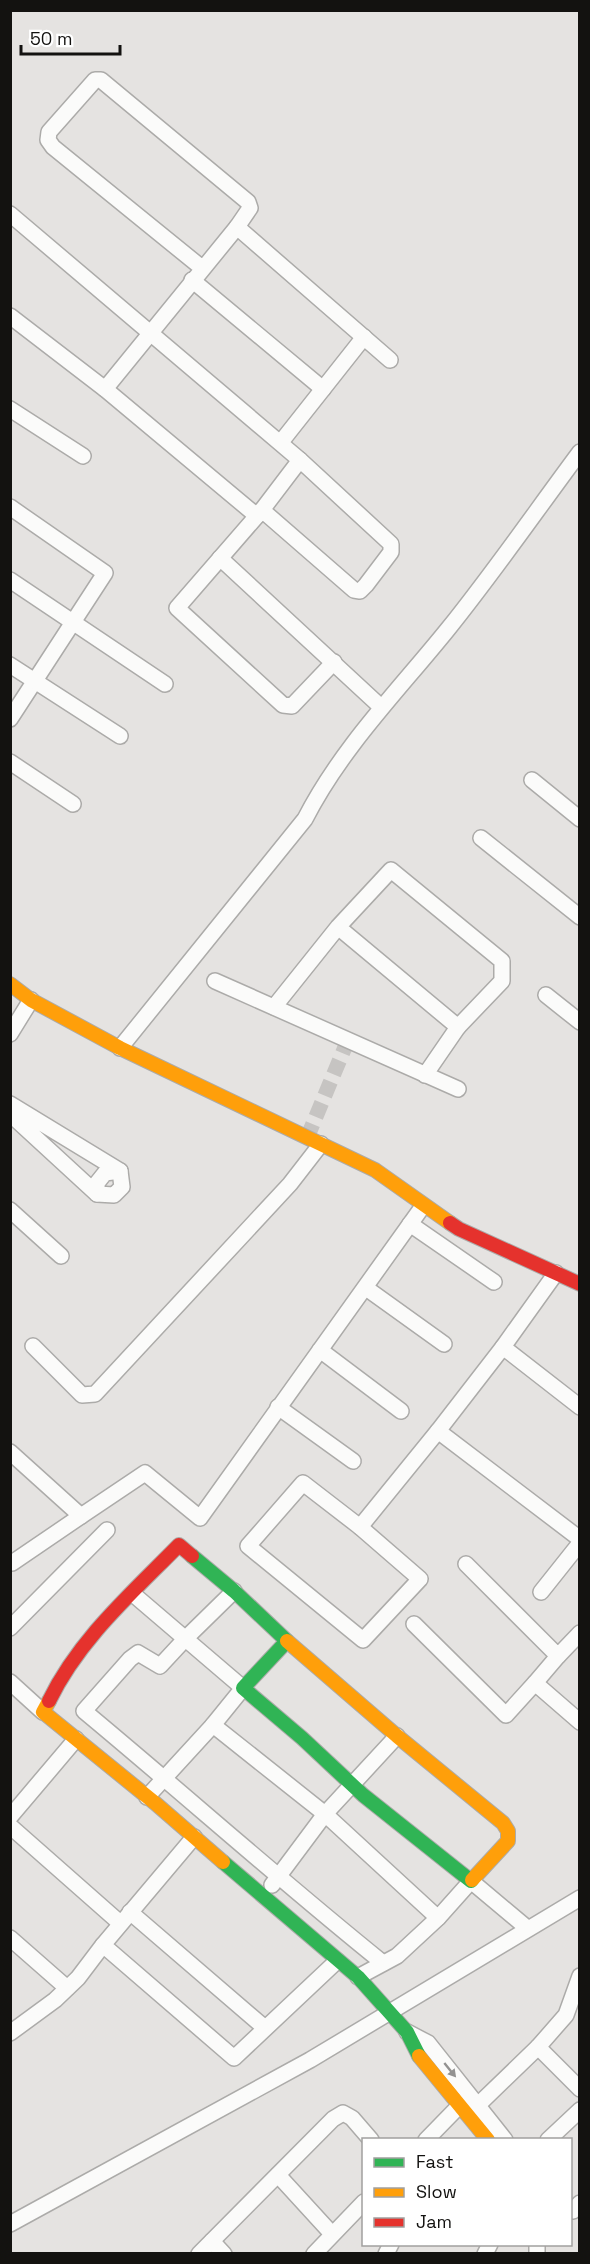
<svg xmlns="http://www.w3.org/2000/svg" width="590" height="2264" font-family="'Space Grotesk',sans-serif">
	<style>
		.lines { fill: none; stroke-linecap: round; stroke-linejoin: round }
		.street-tunnel { stroke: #c6c4c2; stroke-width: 15; stroke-dasharray: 15 8; stroke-linecap: butt }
		.street-casing { stroke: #acaba9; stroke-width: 18 }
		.fast-casing { stroke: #acaba9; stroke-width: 16 }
		.slow-casing { stroke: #acaba9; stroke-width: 16 }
		.jam-casing { stroke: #acaba9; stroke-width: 16 }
		.street { stroke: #fbfbfa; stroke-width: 15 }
		.fast { stroke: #30b455; stroke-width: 14 }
		.slow { stroke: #ff9f0a; stroke-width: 14 }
		.jam { stroke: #e5322d; stroke-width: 14 }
		.oneway { fill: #939291 }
	</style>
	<rect width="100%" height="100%" fill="#e5e3e1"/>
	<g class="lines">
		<!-- street-tunnel -->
		<polyline class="street-tunnel" points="307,1138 348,1040"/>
		<!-- street casing -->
		<g class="street-casing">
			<g id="street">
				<polyline points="10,214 300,460 262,510 177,608 283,705 292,706 334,662"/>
				<polyline points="237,227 390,360"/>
				<polyline points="192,280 323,389"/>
				<polyline points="10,316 105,389 257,516"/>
				<polyline points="105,389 237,227 250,208 248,202 101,80 95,80 49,132 48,140 53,147 202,268"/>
				<polyline points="10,409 83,456"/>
				<polyline points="281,442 364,337"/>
				<polyline points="10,507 105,573 10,719"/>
				<polyline points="262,510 354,590 360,591 366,585 391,552 391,544 300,460"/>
				<polyline points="220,558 381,707"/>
				<polyline points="10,580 165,684"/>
				<polyline points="10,665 120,736"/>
				<polyline points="10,762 73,804"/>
				<polyline points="532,780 580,819"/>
				<polyline points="481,838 580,917"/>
				<polyline points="215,981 458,1089"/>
				<polyline points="546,995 580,1022"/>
				<polyline points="274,1007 338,927 458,1027 502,981 502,961 391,870 338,927"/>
				<polyline points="10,1034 31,1000"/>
				<path d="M120 1048 305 819C342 747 398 691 448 629 494 572 536 511 580 452"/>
				<polyline points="425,1075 458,1027"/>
				<polyline points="10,1104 120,1171 122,1187 114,1195 97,1194 10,1114"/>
				<polyline points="97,1194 97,1183 105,1173 120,1171"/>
				<polyline points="10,1210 61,1256"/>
				<polyline points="410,1224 494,1282"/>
				<polyline points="366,1288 444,1344"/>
				<polyline points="33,1346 82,1395 95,1394 290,1184 321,1144"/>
				<polyline points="503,1347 556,1273"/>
				<polyline points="320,1350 401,1411"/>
				<polyline points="278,1407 353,1461"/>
				<polyline points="438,1431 503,1347 580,1407"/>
				<polyline points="10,1452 81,1516 145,1473 200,1518 423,1206"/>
				<polygon points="303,1483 360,1527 420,1579 363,1640 248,1546"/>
				<polyline points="360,1527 438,1431 580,1539"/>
				<polyline points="10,1561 12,1563 81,1516"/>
				<polyline points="466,1564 558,1656 580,1633"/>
				<path d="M234 1591 186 1638 160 1666 138 1653 130 1659 84 1711C184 1794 281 1881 383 1963"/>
				<polyline points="541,1592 580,1543"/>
				<polyline points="133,1594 243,1688 213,1725 147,1797"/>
				<polyline points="414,1624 506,1715 535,1683 580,1722"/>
				<polyline points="10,1628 107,1530"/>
				<polyline points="10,1682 43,1712"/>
				<polyline points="535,1683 558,1656"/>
				<polyline points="213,1725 325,1814 438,1918 471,1881 527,1928"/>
				<polyline points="10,1817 76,1739"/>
				<polyline points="10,1826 120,1923"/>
				<polyline points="194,1837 103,1945 234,2058 337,1961"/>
				<polyline points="272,1885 325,1814 397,1736"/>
				<polyline points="130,1912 265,2028"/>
				<polyline points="10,1938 67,1988"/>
				<polyline points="580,1976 566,2015 538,2047 580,2089"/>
				<polyline points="358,1977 397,1956 438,1918"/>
				<polyline points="407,2032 428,2043 505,2140"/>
				<polyline points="10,2033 55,2000 78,1978 103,1945"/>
				<polyline points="478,2105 538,2047"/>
				<polyline points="426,2140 466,2099"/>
				<polyline points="548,2140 580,2110"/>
				<polyline points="278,2175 332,2234"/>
				<polyline points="573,2211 580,2203"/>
				<polyline points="10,2224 310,2060 580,1898"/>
				<polyline points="212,2241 224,2254"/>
				<polyline points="199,2254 333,2119 343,2113 352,2118 371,2140"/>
				<polyline points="314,2254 364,2202"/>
				<polyline points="386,2254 391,2244"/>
				<polyline points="485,2254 490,2244"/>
				<polyline points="537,2254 537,2244"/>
			</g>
		</g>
		<!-- fast casing -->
		<g class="fast-casing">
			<g id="fast">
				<polyline points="192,1556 234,1591 287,1641 243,1688 302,1738 363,1795 471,1881 472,1880"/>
				<polyline points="223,1862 358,1977 407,2032 419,2056"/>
			</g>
		</g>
		<!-- slow casing -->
		<g class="slow-casing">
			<g id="slow">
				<polyline points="10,984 31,1000 120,1048 375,1170 450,1223"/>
				<polyline points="287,1641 397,1736 503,1823 508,1831 508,1841 472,1880"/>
				<polyline points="49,1701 43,1712 155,1803 223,1862"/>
				<polyline points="419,2056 488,2140"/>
			</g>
		</g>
		<!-- jam casing -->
		<g class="jam-casing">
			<g id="jam">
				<polyline points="450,1223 459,1229 580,1284"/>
				<path d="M49 1701C79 1639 132 1593 179 1545L192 1556"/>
			</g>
		</g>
		<!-- street -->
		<use href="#street" class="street"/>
		<!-- fast -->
		<use href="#fast" class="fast"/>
		<!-- slow -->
		<use href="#slow" class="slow"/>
		<!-- jam -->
		<use href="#jam" class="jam"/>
	</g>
	<!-- one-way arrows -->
	<defs><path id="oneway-solid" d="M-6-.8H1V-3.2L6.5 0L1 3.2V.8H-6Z" transform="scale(1.5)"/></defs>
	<use class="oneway" href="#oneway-solid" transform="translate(450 2070) rotate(51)"/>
	<!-- border -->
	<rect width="590" height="2264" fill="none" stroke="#131210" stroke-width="24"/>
	<!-- legend -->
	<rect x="362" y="2138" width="210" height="108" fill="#ffffff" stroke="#a1a09f" stroke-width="1.5"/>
	<rect x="374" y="2158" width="30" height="9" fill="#30b455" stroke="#a1a09f" stroke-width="1.5"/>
	<text x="416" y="2168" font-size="18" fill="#131210">Fast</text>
	<rect x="374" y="2188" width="30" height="9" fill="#ff9f0a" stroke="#a1a09f" stroke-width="1.5"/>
	<text x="416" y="2198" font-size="18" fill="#131210">Slow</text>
	<rect x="374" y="2218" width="30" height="9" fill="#e5322d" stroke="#a1a09f" stroke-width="1.5"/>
	<text x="416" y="2228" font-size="18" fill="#131210">Jam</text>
	<!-- scale -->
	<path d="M21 45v9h99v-9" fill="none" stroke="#131210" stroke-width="3"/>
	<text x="30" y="45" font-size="18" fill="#131210" stroke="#ffffff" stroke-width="4.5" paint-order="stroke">50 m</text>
</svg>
